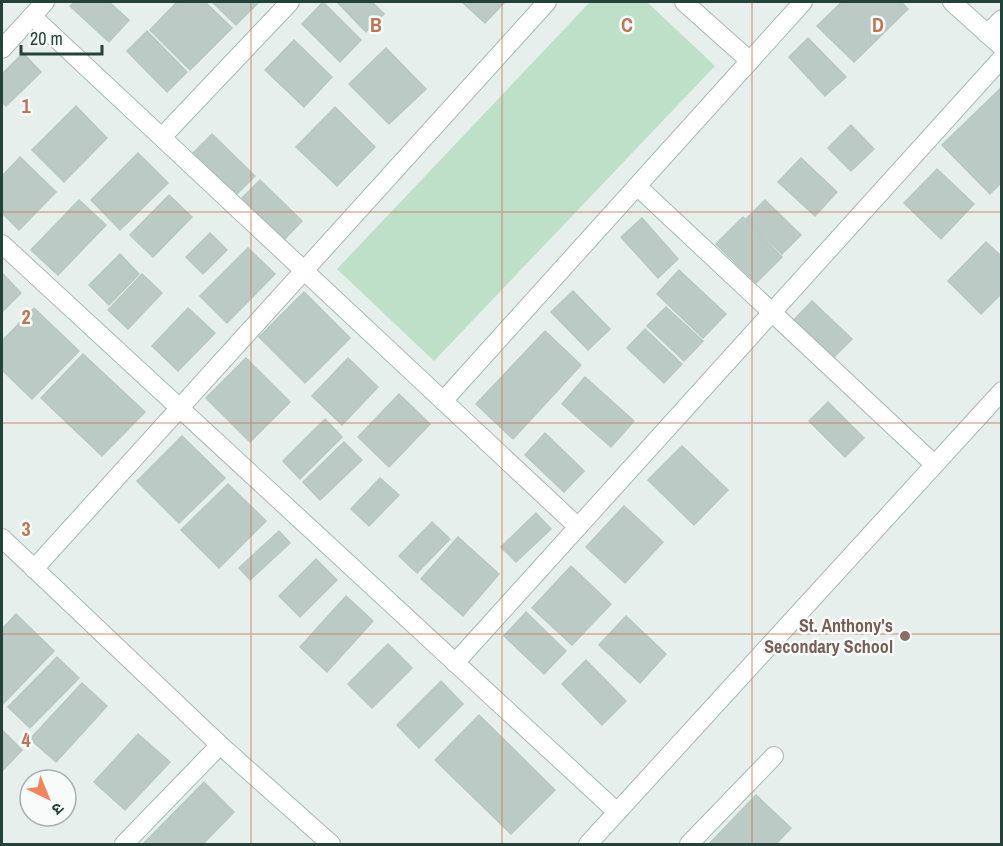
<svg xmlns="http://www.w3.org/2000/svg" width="1003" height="846" font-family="'Archivo Narrow','Noto Sans Devanagari',sans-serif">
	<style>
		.green { fill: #bfe0c8 }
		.building { fill: #bbcac4; stroke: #b8c9c2; stroke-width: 1.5 }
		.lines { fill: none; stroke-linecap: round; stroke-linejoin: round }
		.minor-casing { stroke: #a8b8b2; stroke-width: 20 }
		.minor { stroke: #fff; stroke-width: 18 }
		.grid { fill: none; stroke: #c07456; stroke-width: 1.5; stroke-opacity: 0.55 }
		.education-dot { fill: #8d6e63; stroke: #f7fbf9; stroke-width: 2 }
		.labels { text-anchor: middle; stroke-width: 5; stroke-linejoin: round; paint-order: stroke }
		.education-label { font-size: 18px; font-weight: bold; fill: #785e54; stroke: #f7fbf9; text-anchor: end }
		.grid-label { font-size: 20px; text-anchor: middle; font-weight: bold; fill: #c07456; stroke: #f7fbf9; stroke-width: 5; stroke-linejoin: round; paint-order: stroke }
	</style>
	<rect width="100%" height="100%" fill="#e6efeb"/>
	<!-- green -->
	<polygon class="green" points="590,2 647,2 715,66 434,361 337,269"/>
	<!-- building -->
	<g class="building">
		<polygon points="75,2 109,2 129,20 109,42 70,6"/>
		<polygon points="177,2 205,2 232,28 190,70 150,30"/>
		<polygon points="212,2 256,2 258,3 236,25"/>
		<polygon points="323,2 361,40 340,62 302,24"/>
		<polygon points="337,2 372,2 384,14 366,32"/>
		<polygon points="462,2 502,2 504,3 485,23"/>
		<polygon points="842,2 901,2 908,9 854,62 817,26"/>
		<polygon points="147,31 187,72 167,92 127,51"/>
		<polygon points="808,38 846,77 825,96 789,57"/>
		<polygon points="294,40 332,77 304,107 265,70"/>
		<polygon points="386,48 426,89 389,124 349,84"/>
		<polygon points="23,53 41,72 6,106 2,102 2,74"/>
		<polygon points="1002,87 1002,182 990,194 942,145"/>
		<polygon points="76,106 107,138 64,182 32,150"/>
		<polygon points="335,107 375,147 337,186 296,147"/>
		<polygon points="851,125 874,149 851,171 828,148"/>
		<polygon points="212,134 255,176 235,196 192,154"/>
		<polygon points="138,153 168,183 120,230 91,200"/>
		<polygon points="20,157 56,192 19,230 2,213 2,176"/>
		<polygon points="801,158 837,192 815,216 778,182"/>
		<polygon points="937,169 974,204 941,239 904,203"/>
		<polygon points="260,180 302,221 280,244 238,202"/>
		<polygon points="169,195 192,217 153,257 130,235"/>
		<polygon points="79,200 106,225 58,275 31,250"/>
		<polygon points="765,200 801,235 782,254 746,219"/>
		<polygon points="743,217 782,257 756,283 716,244"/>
		<polygon points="642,218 678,259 658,278 621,237"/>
		<polygon points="210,233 227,250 203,274 186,257"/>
		<polygon points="986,242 1002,257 1002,293 981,314 948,281"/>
		<polygon points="248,248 275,274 227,323 200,296"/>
		<polygon points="120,254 139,274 109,305 89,285"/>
		<polygon points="679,270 726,314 703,338 657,294"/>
		<polygon points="2,273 21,293 2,312"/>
		<polygon points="142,274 162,293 128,329 108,310"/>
		<polygon points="573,291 610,329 588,350 551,312"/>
		<polygon points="304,292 350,338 305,383 259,337"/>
		<polygon points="812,301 852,339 828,363 788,326"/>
		<polygon points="666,307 703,341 684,361 647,326"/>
		<polygon points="34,308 79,351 32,399 2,370 2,341"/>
		<polygon points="188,308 215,333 178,371 152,346"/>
		<polygon points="645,329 682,364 664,383 627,348"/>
		<polygon points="545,331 581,365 513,439 476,404"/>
		<polygon points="83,354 145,412 102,456 41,398"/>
		<polygon points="246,358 290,402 250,442 206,398"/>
		<polygon points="348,358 378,387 342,425 312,396"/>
		<polygon points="585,377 634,421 611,447 562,404"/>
		<polygon points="399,394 430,424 389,467 358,437"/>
		<polygon points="828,402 864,438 845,457 809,421"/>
		<polygon points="325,419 342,437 300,479 283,461"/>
		<polygon points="545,433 584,471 564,492 525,455"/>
		<polygon points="182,436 225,478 179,523 137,481"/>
		<polygon points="344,442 362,460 320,500 303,482"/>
		<polygon points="682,446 728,490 694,525 648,480"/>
		<polygon points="380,478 399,495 369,526 351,509"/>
		<polygon points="228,484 266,521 219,568 181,530"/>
		<polygon points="624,506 663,542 625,583 586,547"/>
		<polygon points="536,513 551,529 516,562 501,547"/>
		<polygon points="432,522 450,539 417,573 399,556"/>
		<polygon points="279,531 290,543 250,580 239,568"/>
		<polygon points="458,537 499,574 463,616 421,579"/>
		<polygon points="316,559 337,580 300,617 279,596"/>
		<polygon points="571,566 611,604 572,645 532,608"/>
		<polygon points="346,596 373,621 327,672 300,647"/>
		<polygon points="526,612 566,651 544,674 504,636"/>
		<polygon points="16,614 54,651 2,705 2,629"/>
		<polygon points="626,616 666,654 640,683 599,645"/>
		<polygon points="388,644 412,668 372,708 348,684"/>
		<polygon points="57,657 79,678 30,728 8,707"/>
		<polygon points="586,660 626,701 602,725 562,684"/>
		<polygon points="441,681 463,704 419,748 397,725"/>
		<polygon points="82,683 107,706 56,762 30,739"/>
		<polygon points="479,715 555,790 511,834 435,760"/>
		<polygon points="2,730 22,750 2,771"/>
		<polygon points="138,734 170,762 125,810 94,782"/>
		<polygon points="204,782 234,812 203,844 143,844"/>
		<polygon points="756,795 791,828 776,844 709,844"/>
	</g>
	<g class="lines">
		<!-- minor casing -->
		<g class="minor-casing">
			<g id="minor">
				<polyline points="684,2 750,61"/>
				<polyline points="952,2 1002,47"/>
				<polyline points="32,16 578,527"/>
				<polyline points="987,34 1002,19"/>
				<polyline points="2,49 45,2"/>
				<polyline points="162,137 290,2"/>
				<polyline points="637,186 934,464"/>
				<polyline points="2,244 617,812"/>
				<polyline points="443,401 803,2"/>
				<polyline points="2,538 220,745 331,844"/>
				<polyline points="34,569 547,2"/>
				<polyline points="455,663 1002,58"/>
				<polyline points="124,844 220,745"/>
				<polyline points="588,844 1002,391"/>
				<polyline points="689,844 774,756"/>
			</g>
		</g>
		<!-- minor -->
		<use href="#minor" class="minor"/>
	</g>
	<!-- grid -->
	<path class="grid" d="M251 2V844M502 2V844M752 2V844M2 212H1002M2 423H1002M2 634H1002"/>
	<!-- markers -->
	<circle class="education-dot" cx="905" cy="636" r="6"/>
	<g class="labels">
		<!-- education labels -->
		<g class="education-label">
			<text x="893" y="632">St. Anthony's<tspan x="893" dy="21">Secondary School</tspan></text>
		</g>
	</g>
	<g class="grid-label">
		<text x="376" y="32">B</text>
		<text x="627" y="32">C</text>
		<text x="878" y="32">D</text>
		<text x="26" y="113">1</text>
		<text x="26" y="324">2</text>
		<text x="26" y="536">3</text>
		<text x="26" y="747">4</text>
	</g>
	<!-- border -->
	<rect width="1003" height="846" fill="none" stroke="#24423a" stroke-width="6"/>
	<!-- north arrow -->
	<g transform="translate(48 798) rotate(137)"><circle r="28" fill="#f7fbf9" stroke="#a3b1ad" stroke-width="1.5"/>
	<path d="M0-4.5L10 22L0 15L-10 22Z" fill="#f4845f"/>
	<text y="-9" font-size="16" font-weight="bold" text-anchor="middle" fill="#24423a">उ</text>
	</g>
	<!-- scale -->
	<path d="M21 45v9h81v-9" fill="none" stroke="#24423a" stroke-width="3"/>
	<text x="30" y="45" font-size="18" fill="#24423a" stroke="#f7fbf9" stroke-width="4.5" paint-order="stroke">20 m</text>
</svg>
